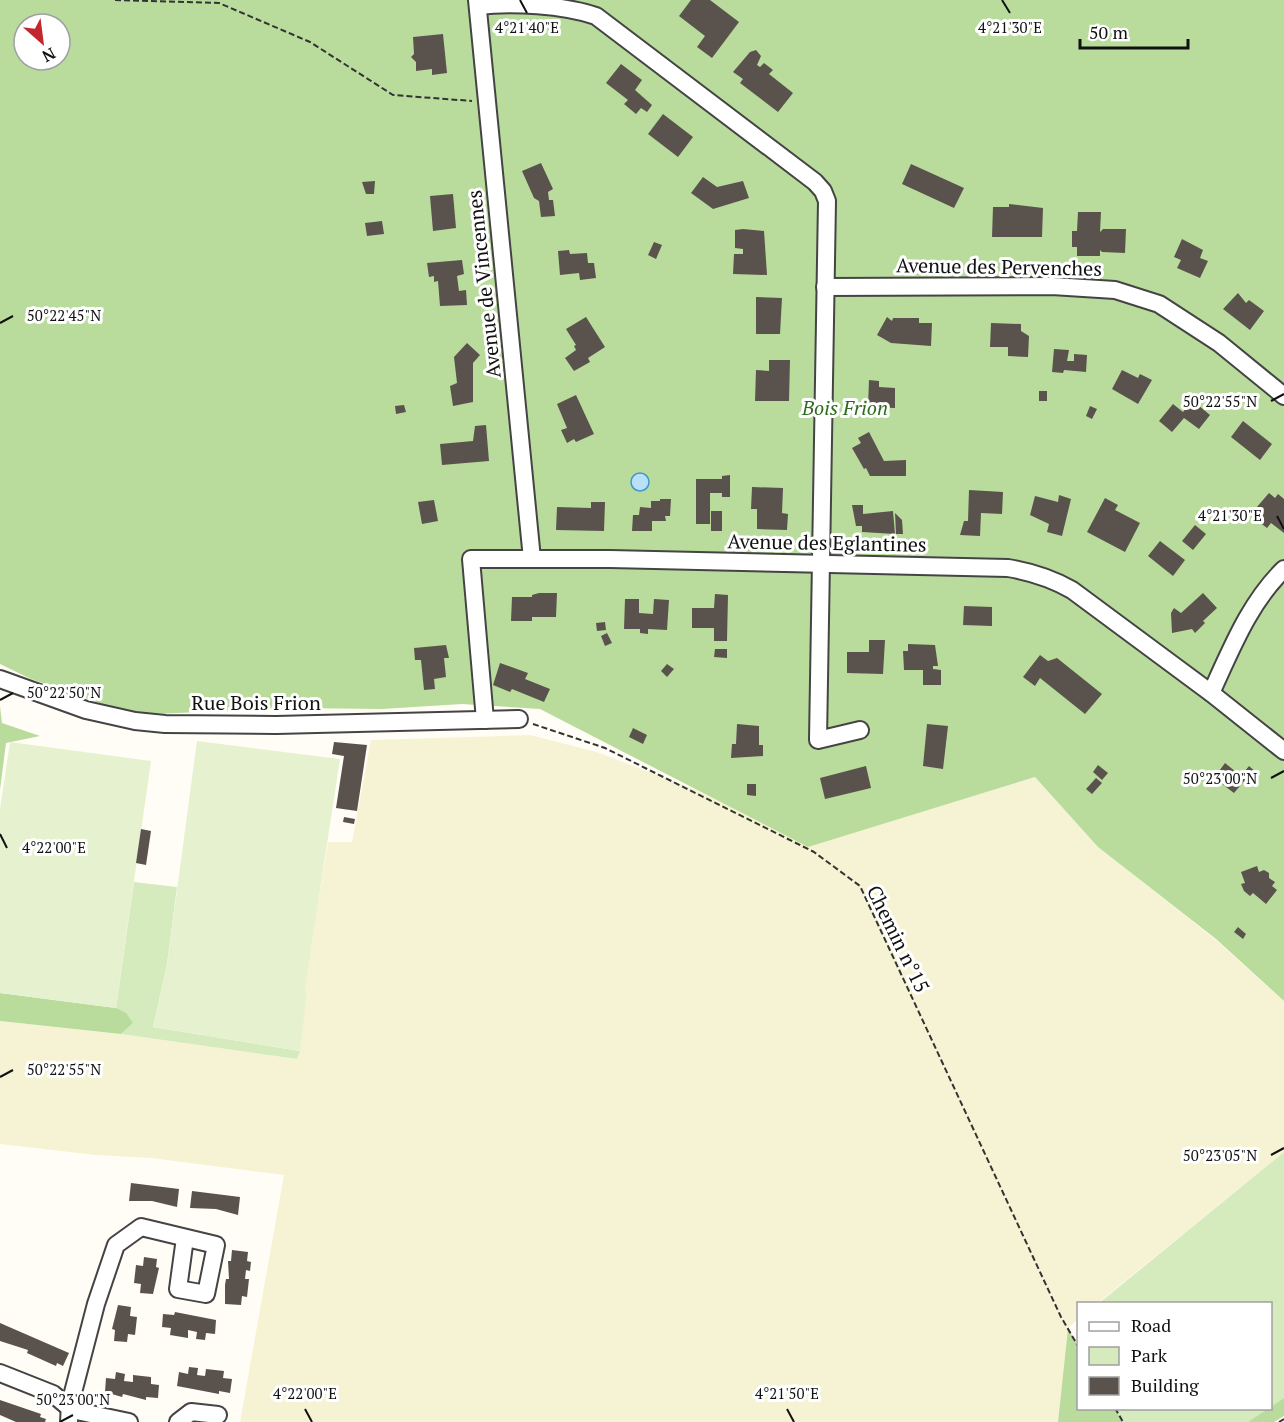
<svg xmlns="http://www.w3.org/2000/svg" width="1284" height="1422" font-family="'PT Serif',serif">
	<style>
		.farmland { fill: #f6f3d4 }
		.green { fill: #d5ebbd }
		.forest { fill: #b9dc9c; fill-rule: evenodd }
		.pitch { fill: #e6f2cf }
		.water { fill: #b9e0f7; stroke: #3f96cf; stroke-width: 1.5 }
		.building { fill: #5a524d }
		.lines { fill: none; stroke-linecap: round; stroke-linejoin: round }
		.minor-casing { stroke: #444; stroke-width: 20 }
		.path { stroke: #333; stroke-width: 2; stroke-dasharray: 6 3; stroke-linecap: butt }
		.minor { stroke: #fff; stroke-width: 16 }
		.ticks { fill: none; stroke: #111; stroke-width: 2 }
		.labels { text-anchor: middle; stroke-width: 6; stroke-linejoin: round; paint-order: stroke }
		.street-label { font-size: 20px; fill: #111; stroke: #fff }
		.park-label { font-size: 20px; font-style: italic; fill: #2f6b1f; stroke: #fff }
		.ticks-label { font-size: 15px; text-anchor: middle; fill: #111; stroke: #fff; stroke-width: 6; stroke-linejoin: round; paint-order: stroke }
	</style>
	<rect width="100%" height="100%" fill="#fffdf5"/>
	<!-- farmland -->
	<polygon class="farmland" points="530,735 597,752 699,791 807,846 1035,777 1098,847 1216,940 1284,1001 1284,1152 1098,1303 1078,1304 1078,1319 1068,1328 1058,1422 240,1422 284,1175 151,1158 96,1155 0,1144 0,1021 121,1034 297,1059 307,993 304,988 328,842 352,842 371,740"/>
	<!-- green -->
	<g class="green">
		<polygon points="134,882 177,887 167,964 153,1027 300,1051 297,1059 121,1034 133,1023 116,1008"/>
		<polygon points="1284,1152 1284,1398 1271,1407 1270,1304 1098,1304"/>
		<polygon points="1115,1409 1268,1409 1248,1422 1123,1422"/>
	</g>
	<!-- forest -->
	<g class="forest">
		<path d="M0 0H1284V1001L1216 939 1098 847 1035 777 808 847 540 709 462 704 382 709 293 708 133 715 31 679 0 664ZM24 24H60V60H24Z"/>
		<polygon points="0,706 2,723 40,736 6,743 0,790"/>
		<polygon points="0,993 116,1008 126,1013 133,1023 121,1034 0,1021"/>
		<polygon points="1068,1328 1078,1346 1078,1408 1115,1409 1123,1422 1058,1422"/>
		<polygon points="1284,1398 1284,1416 1274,1422 1248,1422"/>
	</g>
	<!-- pitch -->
	<g class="pitch">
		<polygon points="197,741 340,759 305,988 307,993 300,1051 153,1027 167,964"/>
		<polygon points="10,742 151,761 116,1008 0,993 0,809"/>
	</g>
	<!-- water -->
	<circle class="water" cx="640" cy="482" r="9"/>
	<!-- building -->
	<g class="building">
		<polygon points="691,0 710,0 739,22 712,58 697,47 705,36 679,16"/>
		<polygon points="443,34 447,73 432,75 432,69 416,71 416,62 411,57 414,54 413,37"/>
		<polygon points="756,50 761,56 757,65 760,67 764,63 773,70 769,74 793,93 778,112 740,83 743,79 733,72 750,52"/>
		<polygon points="621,64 642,80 635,90 652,105 647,112 641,108 636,114 624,104 628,100 606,83"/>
		<polygon points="663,114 693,137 678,157 648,134"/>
		<polygon points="541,163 553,189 548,192 549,200 553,200 555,216 541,217 539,201 534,198 522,171"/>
		<polygon points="911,164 964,188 954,208 902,184"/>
		<polygon points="703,177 717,187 743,181 749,198 713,209 691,193"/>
		<polygon points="375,181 374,194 366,194 362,182"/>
		<polygon points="453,194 456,228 433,231 430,196"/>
		<polygon points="1009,204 1043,208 1042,237 992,237 993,207 1009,207"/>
		<polygon points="1078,212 1101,212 1100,232 1103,229 1126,229 1125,253 1102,252 1100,250 1100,256 1077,256 1077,247 1072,247 1072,231 1077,231"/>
		<polygon points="382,221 384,234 367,236 365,223"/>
		<polygon points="743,229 764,231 767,275 733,274 734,254 743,254 743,249 735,248 735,230"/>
		<polygon points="1182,239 1203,250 1200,258 1208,261 1200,278 1177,268 1181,260 1174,257"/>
		<polygon points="654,242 662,245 656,259 648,255"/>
		<polygon points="569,250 570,254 587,253 588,263 594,263 596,278 580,280 579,273 560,275 558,251"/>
		<polygon points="462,260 464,274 457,276 459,291 466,290 467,305 440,306 438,281 434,282 434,276 429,277 427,263"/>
		<polygon points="1238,293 1246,303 1249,300 1264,311 1250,330 1223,309"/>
		<polygon points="756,297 782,298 780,334 756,334"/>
		<polygon points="586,317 605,347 588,358 590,362 574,371 565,358 576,350 574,346 576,345 566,329"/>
		<polygon points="887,317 892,321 893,318 919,318 919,323 932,323 931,346 891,343 877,335"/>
		<polygon points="991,323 1021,324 1021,331 1029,336 1028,357 1008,356 1008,347 990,347"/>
		<polygon points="467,343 480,355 473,363 473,402 453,406 450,386 457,383 454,357"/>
		<polygon points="1054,349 1069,350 1067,361 1074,361 1074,354 1087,355 1086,372 1064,370 1063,373 1052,372"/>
		<polygon points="769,360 790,360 789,401 755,401 756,370 769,371"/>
		<polygon points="1122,370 1138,378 1140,374 1152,380 1138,404 1112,389"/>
		<polygon points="869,380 879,381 879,387 895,388 895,408 868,407"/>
		<rect x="1039" y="391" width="8" height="10"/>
		<polygon points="576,395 594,434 576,442 574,439 567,443 561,430 567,428 557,404"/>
		<polygon points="1192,400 1210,415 1199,429 1184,418 1172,432 1159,421 1173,404 1183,412"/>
		<polygon points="404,405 406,412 396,414 395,406"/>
		<polygon points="1090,406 1097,409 1092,419 1086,416"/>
		<polygon points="1243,421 1272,444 1260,460 1231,437"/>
		<polygon points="486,425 489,461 442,465 440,444 473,441 475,426"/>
		<polygon points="869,432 884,461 906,460 906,476 870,476 866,468 864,469 852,448 861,443 858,438"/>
		<polygon points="730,475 730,497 722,497 722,493 710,493 710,524 696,524 696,479 722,479 722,476"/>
		<polygon points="752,487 783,488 782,513 788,514 787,530 757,529 757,509 751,509"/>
		<polygon points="969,490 1003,492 1002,514 981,513 980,536 960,535 964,521 968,521"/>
		<polygon points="1269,493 1275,498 1278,494 1284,499 1284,533 1271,523 1267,528 1250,515"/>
		<polygon points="1059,495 1071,499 1062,536 1047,532 1049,524 1030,515 1035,496 1058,502"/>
		<polygon points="1105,498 1118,505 1115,510 1140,523 1125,552 1087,532"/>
		<polygon points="660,499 671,499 670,516 665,516 666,521 652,521 652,531 632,531 633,515 639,515 640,507 651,508 651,501 660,501"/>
		<polygon points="434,500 438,521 422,524 418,502"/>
		<polygon points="591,502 605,502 604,531 556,530 557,507 591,508"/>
		<polygon points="852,505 863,505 863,514 893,511 895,534 862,532 862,526 856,526"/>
		<rect x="711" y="511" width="11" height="20"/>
		<polygon points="895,513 902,520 903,534 896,534"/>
		<polygon points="1195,525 1206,534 1193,550 1182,541"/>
		<polygon points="1160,541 1185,560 1173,576 1148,556"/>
		<polygon points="539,593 557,593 556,617 532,617 532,621 511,621 512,597 532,597 532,595"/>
		<polygon points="1203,593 1217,608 1203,621 1205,623 1195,633 1192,629 1172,633 1171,613 1174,608 1181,613"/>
		<polygon points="715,594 728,595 727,641 714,641 714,628 692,628 692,608 714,608"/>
		<polygon points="625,599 639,599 639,613 653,614 654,599 669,600 667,630 648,629 648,634 640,633 640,629 624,629"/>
		<polygon points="964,606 992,607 992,626 963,625"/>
		<polygon points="605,622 606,630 597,631 596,623"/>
		<polygon points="607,633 612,643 605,646 601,636"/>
		<polygon points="869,640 885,640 883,674 847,673 847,652 869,652"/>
		<polygon points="908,644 935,645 938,666 933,666 933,669 941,670 941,685 923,685 923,670 904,670 903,651 908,651"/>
		<polygon points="446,645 449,658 444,658 446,677 434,679 435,689 424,690 421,660 415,660 414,648"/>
		<polygon points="715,649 727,649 727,658 714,657"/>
		<polygon points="1040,655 1048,661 1057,658 1102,694 1085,714 1040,678 1035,686 1023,677"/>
		<polygon points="500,663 528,673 525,679 550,689 544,702 512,689 510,692 493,685"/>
		<polygon points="667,664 674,669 667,677 661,671"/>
		<polygon points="737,724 759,726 759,745 763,745 763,756 731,758 732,744 736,744"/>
		<polygon points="927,724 948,726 943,769 923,766"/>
		<polygon points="633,728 647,735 643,744 629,737"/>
		<polygon points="334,742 367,745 357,811 336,808 344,756 332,754"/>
		<polygon points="1225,763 1241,776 1249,766 1259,775 1251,785 1245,780 1234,793 1214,778"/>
		<polygon points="1098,765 1108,773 1102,780 1093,772"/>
		<polygon points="866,766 871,788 825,799 820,778"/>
		<polygon points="1096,778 1102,783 1092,794 1086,789"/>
		<polygon points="747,784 756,784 756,796 747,795"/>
		<polygon points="344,817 355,819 354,824 343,822"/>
		<polygon points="141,829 151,831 146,865 136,863"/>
		<polygon points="1257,866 1259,872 1264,870 1269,873 1269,878 1275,882 1272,886 1277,890 1266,904 1253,893 1250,896 1244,891 1241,884 1245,883 1241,872"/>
		<polygon points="1238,927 1246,934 1243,939 1234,932"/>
		<polygon points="131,1183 179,1189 177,1207 152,1201 129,1201"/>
		<polygon points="192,1191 240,1197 238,1215 216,1209 190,1208"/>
		<polygon points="232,1250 248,1252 247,1261 251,1262 250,1271 246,1270 245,1279 249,1279 247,1297 242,1296 241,1305 225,1304 225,1285 226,1279 229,1279 228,1261 231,1261"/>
		<polygon points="144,1257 157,1259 156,1267 159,1268 153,1294 140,1293 141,1284 134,1283 136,1265 143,1266"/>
		<polygon points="118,1305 131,1307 130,1316 137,1317 135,1335 128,1334 127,1342 114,1341 115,1330 112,1329"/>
		<polygon points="175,1312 216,1320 215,1334 206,1333 205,1340 196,1339 197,1332 188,1330 188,1338 170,1335 171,1328 162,1327 163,1314 174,1315"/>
		<polygon points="0,1323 69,1353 63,1366 57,1363 56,1366 27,1353 28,1350 0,1341"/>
		<polygon points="189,1367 198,1368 197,1375 205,1376 206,1369 224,1371 223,1378 232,1379 230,1393 219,1391 219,1394 177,1386 179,1372 188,1374"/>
		<polygon points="116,1372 125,1374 124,1381 133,1382 133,1375 151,1377 151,1384 159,1385 158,1398 146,1397 146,1400 123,1394 122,1397 105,1392 106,1378 115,1379"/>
		<polygon points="0,1400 41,1414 40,1417 46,1419 45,1422 16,1422 0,1415"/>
	</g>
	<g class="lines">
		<!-- minor casing -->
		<g class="minor-casing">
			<g id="minor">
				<polyline points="477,0 532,559"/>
				<path d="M478 6C512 2 563 5 596 16L815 182 823 191 827 201 818 740 860 730"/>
				<polyline points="825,287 1052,286 1115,290 1159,304 1219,343 1284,396"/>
				<polyline points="0,679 86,710 135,721 165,724 276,725 519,719"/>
				<path d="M1211 693C1231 650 1249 603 1284 569"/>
				<path d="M485 720 471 559H610L1008 568C1032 572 1051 578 1072 590L1211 693 1284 751"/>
				<polyline points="0,1373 53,1394 72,1410 129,1422"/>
				<polyline points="69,1422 70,1404 96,1304 116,1245 141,1227 216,1245 206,1294 178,1289 185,1238"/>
				<polyline points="178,1422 191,1412 218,1415"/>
			</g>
		</g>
		<!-- path -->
		<g class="path">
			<polyline points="115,0 219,3 310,42 393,95 472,101"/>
			<polyline points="533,724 605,748 814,852 860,886 1061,1317 1078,1346"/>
			<polyline points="1115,1408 1123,1422"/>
			<polyline points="1279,1422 1284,1419"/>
		</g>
		<!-- minor -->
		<use href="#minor" class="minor"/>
	</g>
	<!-- ticks -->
	<path class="ticks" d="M520 0 527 13M1002 0 1010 13M0 323 13 316M1271 401 1284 394M1277 516 1284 529M0 700 13 693M1271 778 1284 771M0 834 7 848M0 1077 13 1070M1271 1155 1284 1148M305 1409 312 1422M787 1409 794 1422M60 1422 73 1415"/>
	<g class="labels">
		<!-- street labels -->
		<g class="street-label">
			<text transform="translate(999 267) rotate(1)" y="7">Avenue des Pervenches</text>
			<text transform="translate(484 284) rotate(-96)" y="7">Avenue de Vincennes</text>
			<text transform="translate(827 543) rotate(1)" y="7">Avenue des Eglantines</text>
			<text x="256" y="710">Rue Bois Frion</text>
			<text transform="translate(898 939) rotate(64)" y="7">Chemin n°15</text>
		</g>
		<!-- park labels -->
		<g class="park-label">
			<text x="845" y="415">Bois Frion</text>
		</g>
	</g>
	<g class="ticks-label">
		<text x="527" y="33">4°21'40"E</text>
		<text x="1010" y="33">4°21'30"E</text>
		<text x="64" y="321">50°22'45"N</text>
		<text x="1220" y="407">50°22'55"N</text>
		<text x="1230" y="521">4°21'30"E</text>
		<text x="64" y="698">50°22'50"N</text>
		<text x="1220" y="784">50°23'00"N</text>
		<text x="54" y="853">4°22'00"E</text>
		<text x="64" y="1075">50°22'55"N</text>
		<text x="1220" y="1161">50°23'05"N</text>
		<text x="305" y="1399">4°22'00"E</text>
		<text x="787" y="1399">4°21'50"E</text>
		<text x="73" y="1405">50°23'00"N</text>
	</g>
	<!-- legend -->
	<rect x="1077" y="1302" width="195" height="108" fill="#ffffff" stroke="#a0a0a0" stroke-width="1.5"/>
	<rect x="1089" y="1322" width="30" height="9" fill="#ffffff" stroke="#a0a0a0" stroke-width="1.5"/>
	<text x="1131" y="1332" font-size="18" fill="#111111">Road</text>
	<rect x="1089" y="1347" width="30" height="18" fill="#d5ebbd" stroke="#a0a0a0" stroke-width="1.5"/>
	<text x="1131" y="1362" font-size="18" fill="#111111">Park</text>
	<rect x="1089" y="1377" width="30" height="18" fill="#5a524d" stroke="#a0a0a0" stroke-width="1.5"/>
	<text x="1131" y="1392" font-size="18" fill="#111111">Building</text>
	<!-- north arrow -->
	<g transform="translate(42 42) rotate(152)"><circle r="28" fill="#ffffff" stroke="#a0a0a0" stroke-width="1.5"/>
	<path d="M0-4.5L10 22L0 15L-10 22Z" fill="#c4262e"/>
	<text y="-9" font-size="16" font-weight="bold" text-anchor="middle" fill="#111111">N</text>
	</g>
	<!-- scale -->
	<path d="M1080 39v9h108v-9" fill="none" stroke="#111111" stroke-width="3"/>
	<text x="1089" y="39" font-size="18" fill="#111111" stroke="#ffffff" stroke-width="4.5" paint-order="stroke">50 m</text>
</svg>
